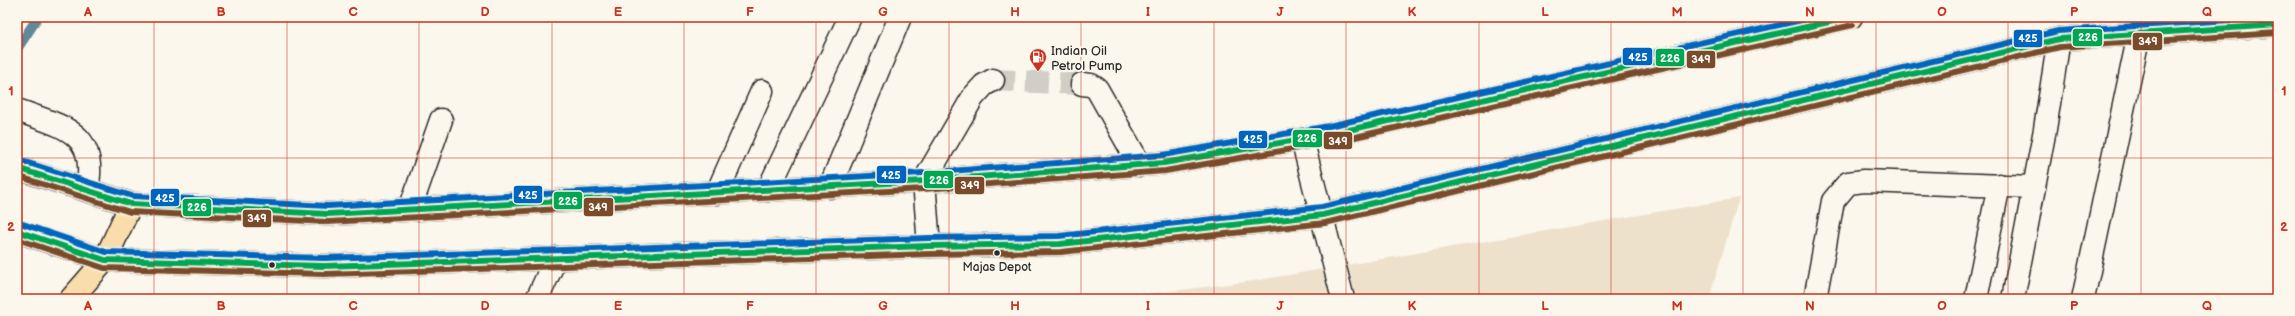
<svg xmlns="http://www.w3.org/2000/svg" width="2295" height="316" font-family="'Balsamiq Sans',sans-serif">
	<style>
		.built { fill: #ede1cc }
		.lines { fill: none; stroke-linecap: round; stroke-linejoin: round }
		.stream { stroke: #5f8999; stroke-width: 10 }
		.minor-tunnel { stroke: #d1cec5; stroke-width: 22; stroke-dasharray: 22 11; stroke-linecap: butt }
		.minor-casing { stroke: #2b2b2b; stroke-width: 25 }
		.major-casing { stroke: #2b2b2b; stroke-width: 25 }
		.minor { stroke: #fbf7ec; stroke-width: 22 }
		.major { stroke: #f9deab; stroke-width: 22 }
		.bus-1-casing { stroke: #fbf7ec; stroke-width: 9 }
		.bus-2-casing { stroke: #fbf7ec; stroke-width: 9 }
		.bus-3-casing { stroke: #fbf7ec; stroke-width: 9 }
		.bus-1 { stroke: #00a651; stroke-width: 6 }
		.bus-2 { stroke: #7a4b2a; stroke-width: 6 }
		.bus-3 { stroke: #0065bd; stroke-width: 6 }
		.grid { fill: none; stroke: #c8321e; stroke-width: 1; stroke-opacity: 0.55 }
		.bus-dot { fill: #2b2b2b; stroke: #fbf7ec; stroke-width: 1.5 }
		.labels { text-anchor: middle; stroke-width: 4; stroke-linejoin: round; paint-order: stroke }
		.bus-label { font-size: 12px; fill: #2b2b2b; stroke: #fbf7ec }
		.poi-label { font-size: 13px; fill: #2b2b2b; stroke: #fbf7ec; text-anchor: start }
		.line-badge { stroke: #fbf7ec; stroke-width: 1.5 }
		.badge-label { font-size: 11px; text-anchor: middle; font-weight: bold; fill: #fff }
		.neatline { fill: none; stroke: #c8321e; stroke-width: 1.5 }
		.grid-label { font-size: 13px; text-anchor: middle; font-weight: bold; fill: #c8321e }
	</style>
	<rect width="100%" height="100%" fill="#fbf7ec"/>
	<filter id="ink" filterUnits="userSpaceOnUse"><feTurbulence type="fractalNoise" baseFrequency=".025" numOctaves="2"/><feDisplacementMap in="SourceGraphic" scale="8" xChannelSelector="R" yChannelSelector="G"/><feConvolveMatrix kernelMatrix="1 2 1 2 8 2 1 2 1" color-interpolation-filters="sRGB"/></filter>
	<g filter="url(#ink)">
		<!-- built -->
		<polygon class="built" points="1739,198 1709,299 1108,299 1253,281"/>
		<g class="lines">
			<!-- stream -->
			<polyline class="stream" points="19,46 38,17"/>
			<!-- minor-tunnel -->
			<polyline class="minor-tunnel" points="993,80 1082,84"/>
			<!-- minor casing -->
			<g class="minor-casing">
				<g id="minor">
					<polyline points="1082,84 1091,85 1097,89 1140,165"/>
					<path d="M17 110C63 127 99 131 87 190"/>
					<polyline points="1302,139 1343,299"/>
					<polyline points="830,187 900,17"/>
					<polyline points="768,190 850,17"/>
					<polyline points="717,193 762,91"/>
					<polyline points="410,209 441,120"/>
					<polyline points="929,246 924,181 973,97 984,85 993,80"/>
					<polyline points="537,299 556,258"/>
					<polyline points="1815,299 1833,201 1848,183 1864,181 2034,187"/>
					<polyline points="1976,299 1999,185"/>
					<polyline points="2013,299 2045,129 2059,39"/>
					<polyline points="2083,299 2139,34"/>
				</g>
			</g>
			<!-- major casing -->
			<g class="major-casing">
				<g id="major">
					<polyline points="17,168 131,204 328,214 924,181 1164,163 1331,134 1851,17"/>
					<polyline points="17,231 105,260 324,266 929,246 1060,244 1323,215 2059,39 2278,25"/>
					<polyline points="71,299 105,260 131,204"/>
				</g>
			</g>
			<!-- minor -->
			<use href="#minor" class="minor"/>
			<!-- major -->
			<use href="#major" class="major"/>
			<!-- bus-1 casing -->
			<g class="bus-1-casing">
				<g id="bus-1">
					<polyline points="17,168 131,204 328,214 924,181 1164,163 1331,134 1851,17"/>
					<polyline points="17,231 105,260 324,266 929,246 1060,244 1323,215 2059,39 2278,25"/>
				</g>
			</g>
			<!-- bus-2 casing -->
			<g class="bus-2-casing">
				<g id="bus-2">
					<polyline points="17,176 130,212 328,222 924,189 1165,171 1333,142 1853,25"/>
					<polyline points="17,239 104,268 324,274 929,254 1061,252 1325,223 2060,47 2278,33"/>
				</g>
			</g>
			<!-- bus-3 casing -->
			<g class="bus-3-casing">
				<g id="bus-3">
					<polyline points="19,160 132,196 328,206 923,173 1163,155 1329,126 1815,17"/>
					<polyline points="20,223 106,252 324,258 929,238 1059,236 1322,207 2058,31 2277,17"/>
				</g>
			</g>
			<!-- bus-1 -->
			<use href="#bus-1" class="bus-1"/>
			<!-- bus-2 -->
			<use href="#bus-2" class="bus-2"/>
			<!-- bus-3 -->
			<use href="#bus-3" class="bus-3"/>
		</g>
	</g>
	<!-- grid -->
	<path class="grid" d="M154 17V299M287 17V299M419 17V299M552 17V299M684 17V299M816 17V299M949 17V299M1081 17V299M1214 17V299M1346 17V299M1479 17V299M1611 17V299M1743 17V299M1876 17V299M2008 17V299M2141 17V299M17 158H2278"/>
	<!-- icons -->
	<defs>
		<g id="fuel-pin" transform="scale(0.9)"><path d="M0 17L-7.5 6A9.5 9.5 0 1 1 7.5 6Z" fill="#c8321e" stroke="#fbf7ec"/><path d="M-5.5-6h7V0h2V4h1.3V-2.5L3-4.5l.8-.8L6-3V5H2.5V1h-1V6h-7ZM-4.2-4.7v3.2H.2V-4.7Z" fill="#fff"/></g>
	</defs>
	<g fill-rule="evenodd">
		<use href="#fuel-pin" x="1038" y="57"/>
	</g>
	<!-- markers -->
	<g class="bus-dot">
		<circle cx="997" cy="253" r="3.5"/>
		<circle cx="272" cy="265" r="3.5"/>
	</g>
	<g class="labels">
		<!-- bus labels -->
		<g class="bus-label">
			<text x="997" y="271">Majas Depot</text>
		</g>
		<!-- poi labels -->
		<g class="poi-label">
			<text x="1051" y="55">Indian Oil<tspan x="1051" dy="15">Petrol Pump</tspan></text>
		</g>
	</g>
	<g class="line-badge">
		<rect x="2072" y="28" width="31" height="19" rx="4" fill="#00a651"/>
		<rect x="2013" y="29" width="30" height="19" rx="4" fill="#0065bd"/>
		<rect x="2132" y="32" width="31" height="19" rx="4" fill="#7a4b2a"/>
		<rect x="1622" y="47" width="31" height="19" rx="4" fill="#0065bd"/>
		<rect x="1655" y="48" width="30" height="19" rx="4" fill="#00a651"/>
		<rect x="1686" y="50" width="30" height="19" rx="4" fill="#7a4b2a"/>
		<rect x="1292" y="129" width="31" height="19" rx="4" fill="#00a651"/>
		<rect x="1238" y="130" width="30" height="19" rx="4" fill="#0065bd"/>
		<rect x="1323" y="131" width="30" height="19" rx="4" fill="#7a4b2a"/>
		<rect x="876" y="165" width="31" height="19" rx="4" fill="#0065bd"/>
		<rect x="923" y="170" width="31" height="19" rx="4" fill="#00a651"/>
		<rect x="954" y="176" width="31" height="19" rx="4" fill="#7a4b2a"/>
		<rect x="513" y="185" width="30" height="19" rx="4" fill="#0065bd"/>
		<rect x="150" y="188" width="30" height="19" rx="4" fill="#0065bd"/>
		<rect x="553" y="191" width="30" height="19" rx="4" fill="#00a651"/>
		<rect x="583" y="197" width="31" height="20" rx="4" fill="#7a4b2a"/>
		<rect x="182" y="198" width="30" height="19" rx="4" fill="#00a651"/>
		<rect x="242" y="209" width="30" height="19" rx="4" fill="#7a4b2a"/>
	</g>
	<g class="badge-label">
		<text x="2088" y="41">226</text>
		<text x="2028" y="42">425</text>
		<text x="2148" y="45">349</text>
		<text x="1638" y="61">425</text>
		<text x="1670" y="62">226</text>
		<text x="1701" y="63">349</text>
		<text x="1307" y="142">226</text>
		<text x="1253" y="143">425</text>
		<text x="1338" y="145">349</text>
		<text x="891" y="179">425</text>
		<text x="939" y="184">226</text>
		<text x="970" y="189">349</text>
		<text x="528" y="199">425</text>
		<text x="165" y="202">425</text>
		<text x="568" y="205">226</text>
		<text x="598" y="211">349</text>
		<text x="197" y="211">226</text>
		<text x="257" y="222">349</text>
	</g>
	<!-- margin -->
	<rect width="2295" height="316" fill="none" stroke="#fbf7ec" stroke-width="44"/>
	<rect x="22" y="22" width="2251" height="272" class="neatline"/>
	<g class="grid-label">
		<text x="88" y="16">A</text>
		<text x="221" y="16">B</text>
		<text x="353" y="16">C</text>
		<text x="485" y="16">D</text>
		<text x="618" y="16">E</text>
		<text x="750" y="16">F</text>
		<text x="883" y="16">G</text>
		<text x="1015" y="16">H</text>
		<text x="1148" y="16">I</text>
		<text x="1280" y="16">J</text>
		<text x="1412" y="16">K</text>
		<text x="1545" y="16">L</text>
		<text x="1677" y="16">M</text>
		<text x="1810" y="16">N</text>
		<text x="1942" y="16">O</text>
		<text x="2074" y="16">P</text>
		<text x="2207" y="16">Q</text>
		<text x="11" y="95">1</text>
		<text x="2284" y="95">1</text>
		<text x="11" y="231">2</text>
		<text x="2284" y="231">2</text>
		<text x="88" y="310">A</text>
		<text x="221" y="310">B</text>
		<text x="353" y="310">C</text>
		<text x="485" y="310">D</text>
		<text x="618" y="310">E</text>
		<text x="750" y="310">F</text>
		<text x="883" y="310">G</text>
		<text x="1015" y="310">H</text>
		<text x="1148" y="310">I</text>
		<text x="1280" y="310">J</text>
		<text x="1412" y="310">K</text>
		<text x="1545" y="310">L</text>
		<text x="1677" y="310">M</text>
		<text x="1810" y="310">N</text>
		<text x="1942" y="310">O</text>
		<text x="2074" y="310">P</text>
		<text x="2207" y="310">Q</text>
	</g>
</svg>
